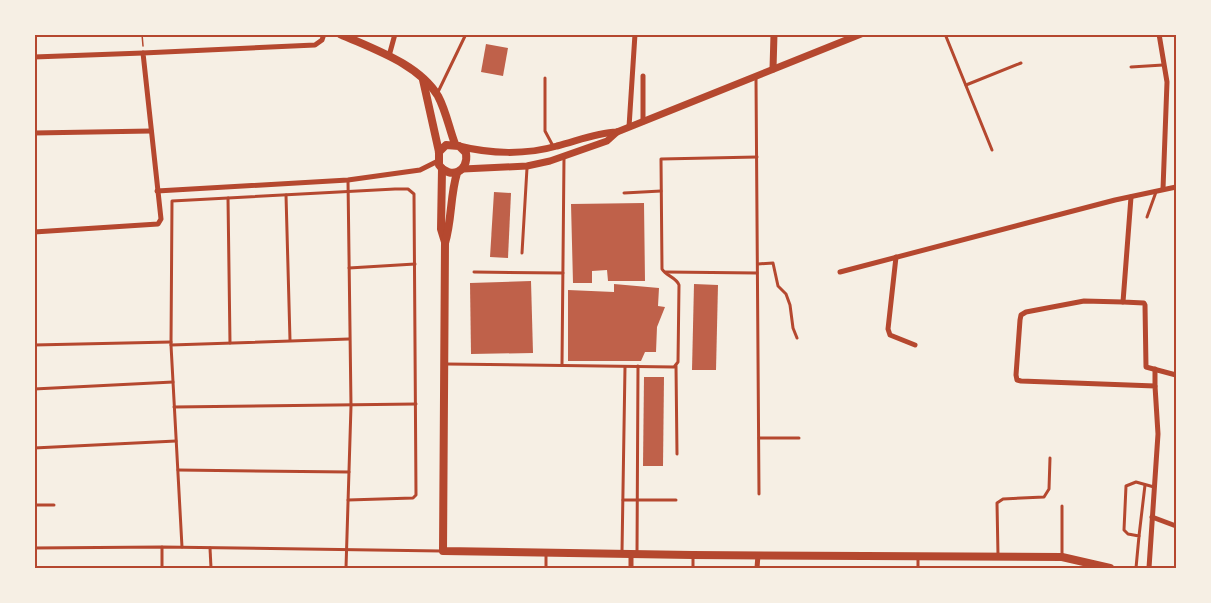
<svg xmlns="http://www.w3.org/2000/svg" width="1211" height="603" font-family="'IBM Plex Sans',sans-serif">
	<style>
		.building { fill: #bf614a }
		.lines { fill: none; stroke-linecap: round; stroke-linejoin: round }
		.path { stroke: #b5482f; stroke-width: 1.5 }
		.service { stroke: #b5482f; stroke-width: 3 }
		.minor { stroke: #b5482f; stroke-width: 5 }
		.tertiary { stroke: #b5482f; stroke-width: 7 }
		.secondary { stroke: #b5482f; stroke-width: 8 }
		.neatline { fill: none; stroke: #b5482f; stroke-width: 2 }
	</style>
	<rect width="100%" height="100%" fill="#f6efe4"/>
	<!-- building -->
	<g class="building">
		<polygon points="486,44 508,48 503,76 481,72"/>
		<polygon points="494,192 511,193 508,258 490,257"/>
		<polygon points="644,203 645,281 608,281 607,270 592,271 592,283 573,283 571,204"/>
		<polygon points="531,281 533,353 471,354 470,283"/>
		<polygon points="614,284 659,288 658,306 665,307 657,327 656,352 645,352 641,361 568,361 568,290 614,292"/>
		<polygon points="694,284 718,285 716,370 692,370"/>
		<polygon points="644,377 664,377 663,466 643,466"/>
	</g>
	<g class="lines">
		<!-- path -->
		<polyline class="path" points="142,34 143,46"/>
		<!-- service -->
		<g class="service">
			<polyline points="945,34 992,150"/>
			<polyline points="1131,67 1163,65"/>
			<polyline points="545,78 545,131 553,146"/>
			<polyline points="756,79 759,494"/>
			<polyline points="966,85 1021,63"/>
			<polyline points="438,92 466,34"/>
			<polyline points="624,193 661,191"/>
			<polyline points="286,195 290,340"/>
			<polyline points="228,198 230,343"/>
			<polyline points="1147,217 1156,192"/>
			<polyline points="522,253 527,168"/>
			<polyline points="758,264 773,263 778,286 786,294 790,305 793,328 797,338"/>
			<polyline points="349,268 415,264"/>
			<polyline points="474,272 563,273"/>
			<polyline points="666,272 757,273"/>
			<polyline points="34,345 171,342"/>
			<polyline points="171,345 349,339"/>
			<path d="M446 364 674 367 678 362 679 285C676 277 666 276 662 269L661 159 757 157"/>
			<polyline points="562,365 564,157"/>
			<polyline points="676,366 677,454"/>
			<polyline points="34,389 173,382"/>
			<polyline points="174,407 416,404"/>
			<polyline points="759,438 799,438"/>
			<polyline points="34,448 176,441"/>
			<polyline points="178,470 349,472"/>
			<polyline points="623,500 676,500"/>
			<polyline points="34,505 54,505"/>
			<polyline points="1139,536 1145,485"/>
			<polyline points="162,547 162,568"/>
			<polyline points="182,547 171,345 172,201 395,189 408,189 414,194 416,495 413,498 348,500"/>
			<polyline points="34,548 162,547 441,551"/>
			<polyline points="210,548 211,568"/>
			<polyline points="622,552 625,367"/>
			<polyline points="637,554 638,366"/>
			<polyline points="998,555 997,503 1003,499 1044,497 1049,489 1050,458"/>
			<polyline points="1062,556 1062,506"/>
			<polyline points="693,557 693,568"/>
			<polyline points="918,558 918,568"/>
			<polyline points="346,568 351,406 348,180"/>
			<polyline points="546,568 546,555"/>
			<polyline points="1136,568 1139,536 1128,534 1124,530 1126,486 1136,482 1154,487"/>
		</g>
		<!-- minor -->
		<g class="minor">
			<polyline points="1159,34 1167,82 1163,189"/>
			<polyline points="389,56 395,34"/>
			<polyline points="34,57 143,53"/>
			<polyline points="643,76 643,122"/>
			<polyline points="629,127 635,34"/>
			<polyline points="34,133 151,131"/>
			<polyline points="157,191 348,180 420,170 438,161"/>
			<polyline points="1131,197 1123,302 1144,303 1145,305 1146,367 1176,375"/>
			<polyline points="34,232 158,224 161,219 143,53 315,45 322,40 324,34"/>
			<polyline points="896,257 888,329 890,335 915,345"/>
			<polyline points="840,272 1115,200 1176,187"/>
			<polyline points="1123,302 1084,301 1026,312 1021,315 1020,320 1016,375 1017,380 1021,381 1155,386 1158,434 1149,568"/>
			<polyline points="1155,369 1155,386"/>
			<polyline points="1152,517 1176,526"/>
			<polyline points="631,554 631,568"/>
			<polyline points="757,568 758,555"/>
		</g>
		<!-- tertiary -->
		<g class="tertiary">
			<polyline points="773,69 774,34"/>
			<path d="M459 146C490 154 526 155 557 146 577 141 596 133 617 132L861 34"/>
			<polyline points="463,169 527,166 550,161 607,141 617,132"/>
		</g>
		<!-- secondary -->
		<g class="secondary">
			<path d="M340 34C373 49 419 64 438 96 446 111 449 128 455 144"/>
			<path d="M423 80 439 152V165C450 180 469 172 466 153L459 146 446 145 439 152"/>
			<polyline points="442,169 441,229 445,242"/>
			<path d="M457 173C450 196 452 220 445 243L443 551 692 555 1062 557 1110 568"/>
		</g>
	</g>
	<!-- border -->
	<rect width="1211" height="603" fill="none" stroke="#f6efe4" stroke-width="72"/>
	<rect x="36" y="36" width="1139" height="531" class="neatline"/>
</svg>
